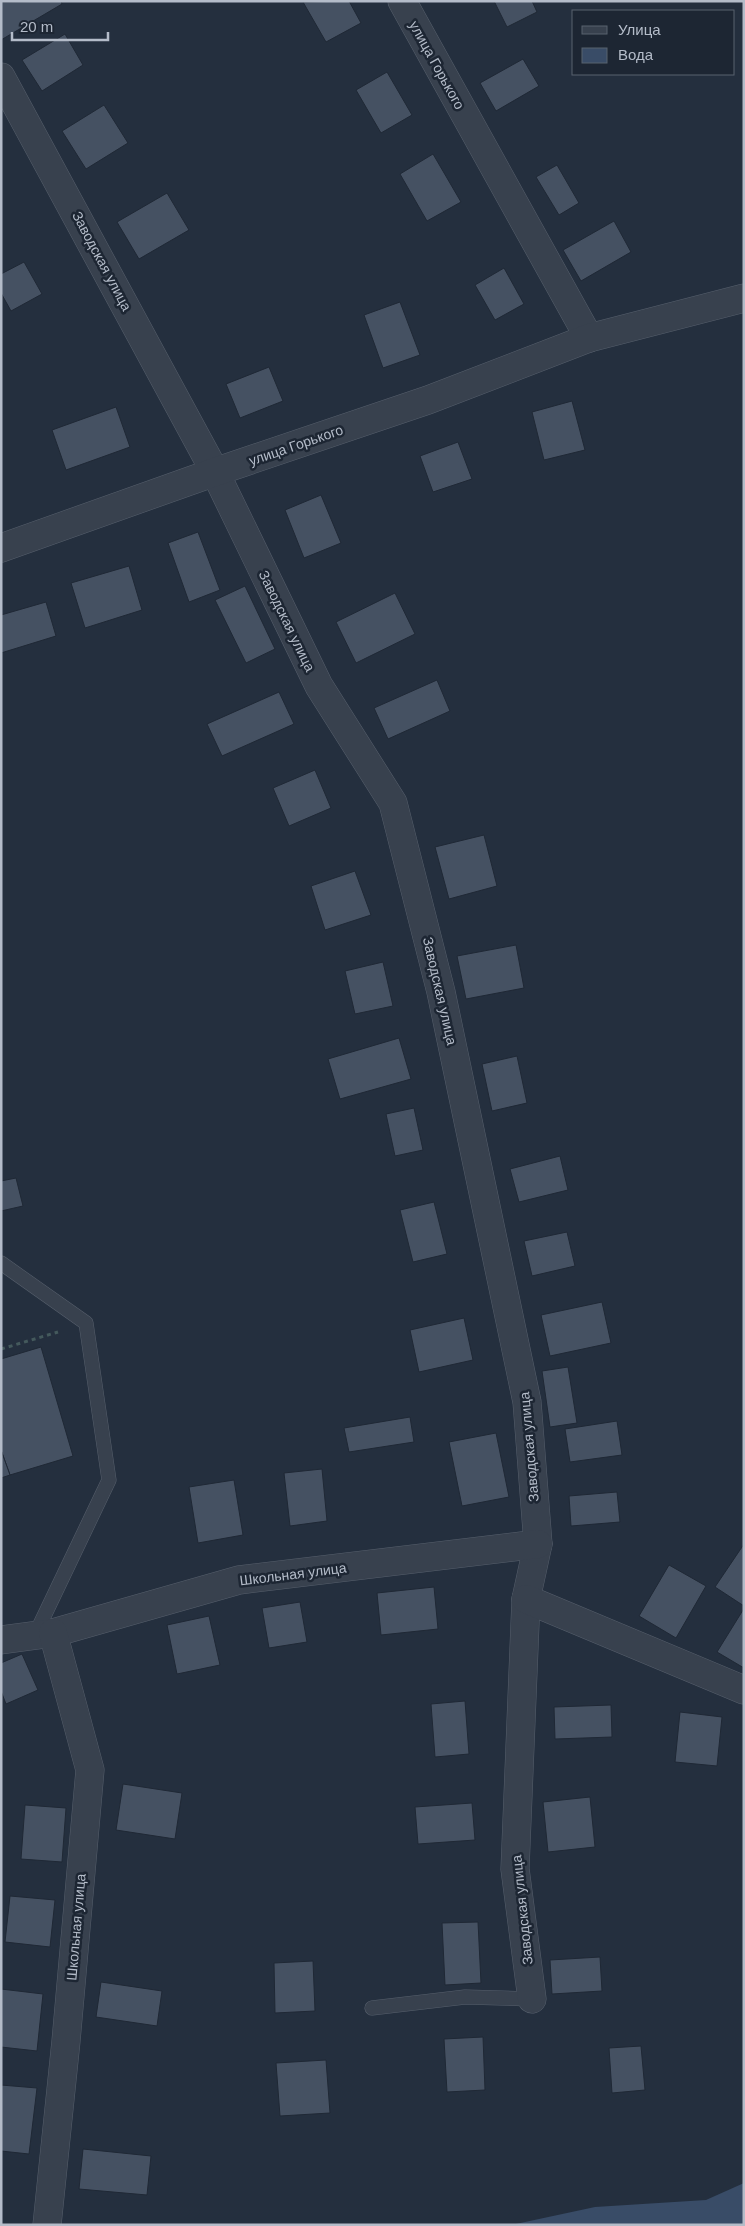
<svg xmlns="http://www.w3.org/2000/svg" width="745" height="2226" font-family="Arial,sans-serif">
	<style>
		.water { fill: #394c67 }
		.building { fill: #455162; stroke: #1f2835 }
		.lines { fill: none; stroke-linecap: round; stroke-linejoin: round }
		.lane-casing { stroke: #565f6c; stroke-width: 15 }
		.street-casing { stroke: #565f6c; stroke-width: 29 }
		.path { stroke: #44595c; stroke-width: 3; stroke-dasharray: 4 4; stroke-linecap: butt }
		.lane { stroke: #38414e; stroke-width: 14 }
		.street { stroke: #38414e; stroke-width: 28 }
		.labels { text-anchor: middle; stroke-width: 5; stroke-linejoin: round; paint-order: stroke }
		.street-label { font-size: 14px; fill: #b4bcc9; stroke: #1d2633 }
	</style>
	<rect width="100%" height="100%" fill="#242f3e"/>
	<!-- water -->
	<polygon class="water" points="744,2183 744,2225 511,2225 595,2207 706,2200"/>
	<!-- building -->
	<g class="building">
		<polygon points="61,1 62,4 1,40 1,2"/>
		<polygon points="349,1 361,23 326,42 303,2"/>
		<polygon points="494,1 532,1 537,12 507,27"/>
		<polygon points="65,34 83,65 42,91 22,60"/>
		<polygon points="523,59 539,86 496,111 480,83"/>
		<polygon points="387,72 412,115 381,133 356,90"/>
		<polygon points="104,105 128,143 86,169 62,131"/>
		<polygon points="433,154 461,202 427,221 400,174"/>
		<polygon points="557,165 579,203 559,215 536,177"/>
		<polygon points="167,193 189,230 139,259 117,222"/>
		<polygon points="614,221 631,252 581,281 563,250"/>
		<polygon points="24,262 42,294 11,311 1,293 1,274"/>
		<polygon points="504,268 524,304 495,320 475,285"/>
		<polygon points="400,302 420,355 383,368 364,315"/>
		<polygon points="269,367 283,401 240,418 226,384"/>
		<polygon points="572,401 585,450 544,460 532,412"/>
		<polygon points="116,407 130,447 66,470 52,430"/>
		<polygon points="458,442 472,479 433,492 420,456"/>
		<polygon points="321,495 341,543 304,558 285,510"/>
		<polygon points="198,532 220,590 189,602 168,543"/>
		<polygon points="129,566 142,610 85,628 71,583"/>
		<polygon points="245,586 275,649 246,663 215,600"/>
		<polygon points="395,593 415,634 356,663 336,622"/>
		<polygon points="46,602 56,636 1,653 1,615"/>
		<polygon points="437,680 450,711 388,739 374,708"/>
		<polygon points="279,692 294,724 222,756 207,724"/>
		<polygon points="315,770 331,808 289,826 273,788"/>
		<polygon points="484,835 497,886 449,899 435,847"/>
		<polygon points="355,871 371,915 325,930 311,886"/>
		<polygon points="516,945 524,988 466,999 457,956"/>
		<polygon points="383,962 393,1006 355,1014 345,971"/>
		<polygon points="399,1038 411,1079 340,1099 328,1059"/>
		<polygon points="517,1056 527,1103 492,1111 482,1064"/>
		<polygon points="414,1108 423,1150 395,1156 386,1114"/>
		<polygon points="560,1156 568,1190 519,1202 510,1169"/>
		<polygon points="16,1178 23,1206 1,1211 1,1181"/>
		<polygon points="434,1202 447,1254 413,1262 400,1210"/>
		<polygon points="567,1232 575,1266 532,1276 524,1241"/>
		<polygon points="602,1302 611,1343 550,1356 541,1315"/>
		<polygon points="464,1318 473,1360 419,1372 410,1330"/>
		<polygon points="41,1347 73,1456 10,1475 1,1450 1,1359"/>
		<polygon points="568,1367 577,1423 550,1427 542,1371"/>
		<polygon points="410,1417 414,1442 349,1452 344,1428"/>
		<polygon points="617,1421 622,1455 570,1462 565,1429"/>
		<polygon points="496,1433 509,1497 462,1506 449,1442"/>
		<polygon points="1,1450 10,1475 1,1478"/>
		<polygon points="322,1469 327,1521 290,1526 284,1473"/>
		<polygon points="234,1480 243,1535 198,1543 189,1487"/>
		<polygon points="617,1492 620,1522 571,1526 569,1496"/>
		<polygon points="744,1544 744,1606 715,1587"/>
		<polygon points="669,1565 706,1586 676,1638 639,1616"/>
		<polygon points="434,1587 438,1629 381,1635 377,1593"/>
		<polygon points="300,1602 307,1642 269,1648 262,1608"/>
		<polygon points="743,1610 744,1611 744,1668 717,1652"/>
		<polygon points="209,1616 220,1665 177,1674 167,1625"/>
		<polygon points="22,1654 38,1690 6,1704 1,1691 1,1663"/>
		<polygon points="465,1701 469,1754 435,1757 431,1704"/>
		<polygon points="611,1705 612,1737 555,1739 554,1707"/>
		<polygon points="680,1712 722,1717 717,1766 675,1762"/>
		<polygon points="123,1784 182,1793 175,1839 116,1830"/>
		<polygon points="590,1797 595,1847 548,1852 543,1802"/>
		<polygon points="472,1803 475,1840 418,1844 415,1807"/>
		<polygon points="25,1805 66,1808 62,1862 21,1859"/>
		<polygon points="10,1896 55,1900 50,1947 5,1942"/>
		<polygon points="478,1922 481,1983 445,1985 442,1923"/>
		<polygon points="600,1957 602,1991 552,1994 550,1960"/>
		<polygon points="313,1961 315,2011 275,2013 274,1963"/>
		<polygon points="101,1982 162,1991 157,2026 96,2017"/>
		<polygon points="1,1989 43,1994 37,2051 1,2047"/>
		<polygon points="483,2037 485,2090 447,2092 444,2039"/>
		<polygon points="641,2046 645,2090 612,2093 609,2048"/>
		<polygon points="326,2060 330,2113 280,2116 276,2063"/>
		<polygon points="1,2085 37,2088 29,2154 1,2151"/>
		<polygon points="83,2149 151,2156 147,2195 79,2189"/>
	</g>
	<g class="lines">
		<!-- lane casing -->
		<g class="lane-casing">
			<g id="lane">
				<polyline points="1,1263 86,1323 109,1480 35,1635"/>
				<polyline points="372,2008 465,1997 532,1999"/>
			</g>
		</g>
		<!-- street casing -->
		<g class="street-casing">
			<g id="street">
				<polyline points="402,1 589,338"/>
				<polyline points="1,77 215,472 319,686 393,803 441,992 527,1402 538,1544 526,1599 515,1869 532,1999"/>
				<polyline points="1,548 215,472 428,400 589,338 744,298"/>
				<polyline points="526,1599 744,1690"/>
				<polyline points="1,1640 53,1633 239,1580 538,1544"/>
				<polyline points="47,2225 66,2041 90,1770 53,1633"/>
			</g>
		</g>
		<!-- path -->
		<polyline class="path" points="1,1349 58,1332"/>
		<!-- lane -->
		<use href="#lane" class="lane"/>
		<!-- street -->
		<use href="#street" class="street"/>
	</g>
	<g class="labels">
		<!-- street labels -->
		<g class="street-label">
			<text transform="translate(437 65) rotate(61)" y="5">улица Горького</text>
			<text transform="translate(102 261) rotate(62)" y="5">Заводская улица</text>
			<text transform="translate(296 445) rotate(-19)" y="5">улица Горького</text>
			<text transform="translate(287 621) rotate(64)" y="5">Заводская улица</text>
			<text transform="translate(440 991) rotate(77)" y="5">Заводская улица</text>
			<text transform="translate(529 1447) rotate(-95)" y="5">Заводская улица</text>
			<text transform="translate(293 1574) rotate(-7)" y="5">Школьная улица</text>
			<text transform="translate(522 1910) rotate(-96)" y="5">Заводская улица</text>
			<text transform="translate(76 1927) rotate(-85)" y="5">Школьная улица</text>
		</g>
	</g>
	<!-- border -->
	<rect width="745" height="2226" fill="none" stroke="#b4bcc9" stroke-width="5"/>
	<!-- legend -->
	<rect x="572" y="10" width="162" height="65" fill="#1d2633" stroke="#59626f"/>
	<rect x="582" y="26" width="25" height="8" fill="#38414e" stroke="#59626f"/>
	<text x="618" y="35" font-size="15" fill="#b4bcc9">Улица</text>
	<rect x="582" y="48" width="25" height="15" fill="#394c67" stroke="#59626f"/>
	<text x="618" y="60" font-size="15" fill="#b4bcc9">Вода</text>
	<!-- scale -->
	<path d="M12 32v8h96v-8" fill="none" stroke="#b4bcc9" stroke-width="2.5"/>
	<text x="20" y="32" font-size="15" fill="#b4bcc9" stroke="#1d2633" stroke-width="4" paint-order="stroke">20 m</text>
</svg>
